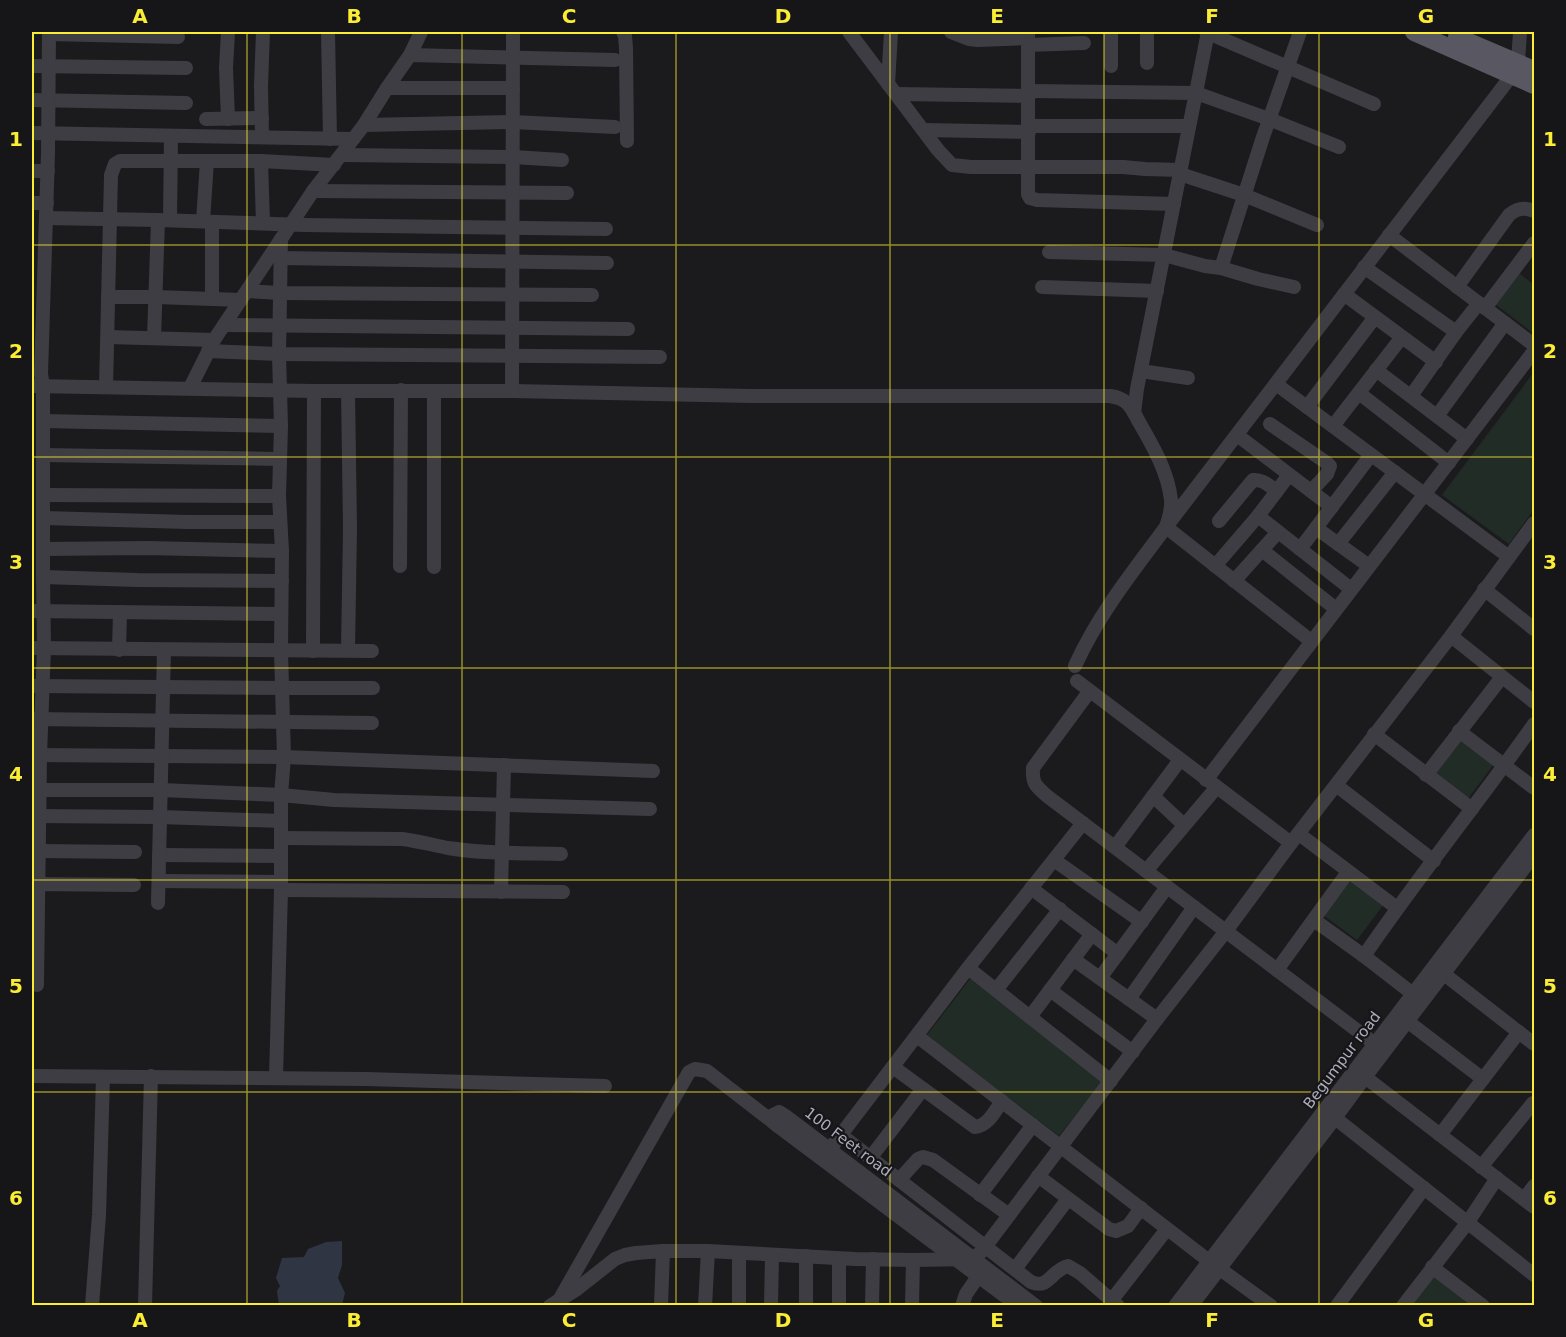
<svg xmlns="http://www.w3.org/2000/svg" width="1566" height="1337" font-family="'DejaVu Sans',sans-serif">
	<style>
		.green { fill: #222c26 }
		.water { fill: #2f3542 }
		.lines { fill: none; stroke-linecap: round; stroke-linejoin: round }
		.minor { stroke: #3e3d44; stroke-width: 14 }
		.major { stroke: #585762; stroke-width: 18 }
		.grid { fill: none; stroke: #fbed35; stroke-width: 1.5; stroke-opacity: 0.55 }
		.labels { text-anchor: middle; stroke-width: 4.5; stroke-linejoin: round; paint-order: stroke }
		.street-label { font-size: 15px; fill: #adadbd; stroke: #161618 }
		.neatline { fill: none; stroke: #fbed35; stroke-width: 2 }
		.grid-label { font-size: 20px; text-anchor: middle; font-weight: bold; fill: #fbed35 }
	</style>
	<rect width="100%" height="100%" fill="#1b1b1d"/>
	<!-- green -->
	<g class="green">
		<polygon points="1519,273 1534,285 1534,334 1495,304"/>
		<polygon points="1534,372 1534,509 1509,544 1442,495"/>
		<polygon points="1460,739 1494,764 1467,800 1433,775"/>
		<polygon points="1350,878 1384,904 1357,940 1323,915"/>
		<polygon points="970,979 1102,1081 1059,1136 927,1035"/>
		<polygon points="1433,1275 1474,1306 1410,1306"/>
	</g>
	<!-- water -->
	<polygon class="water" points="342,1241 342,1265 338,1278 345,1293 342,1305 279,1305 277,1291 280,1286 276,1278 282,1258 304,1257 308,1249 326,1242"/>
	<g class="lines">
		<!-- minor -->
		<g class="minor">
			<polyline points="228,32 226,68 228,119"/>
			<polyline points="328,32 330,139"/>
			<polyline points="623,32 625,36 626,48 627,141"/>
			<polyline points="849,32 938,150 952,165 971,167 1123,167 1145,169 1181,170"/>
			<polyline points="951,32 969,39 978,40 1028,38"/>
			<polyline points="1028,32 1028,194 1030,198 1037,200 1174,204"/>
			<polyline points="1206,32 1374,104"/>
			<polyline points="49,34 178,37"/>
			<polyline points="1028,45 1084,43"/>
			<polyline points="410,55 615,60"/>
			<polyline points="1147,63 1147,32"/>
			<polyline points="32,66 186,68"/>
			<polyline points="1111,66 1111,32"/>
			<polyline points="888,84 891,32"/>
			<polyline points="387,88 513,88"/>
			<polyline points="1029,91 1196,93 1269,119 1339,147"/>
			<polyline points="896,94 1029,96"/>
			<polyline points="32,100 186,103"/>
			<polyline points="206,119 262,118"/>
			<polyline points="364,125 513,122 615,127"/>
			<polyline points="1029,126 1189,126"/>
			<polyline points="923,130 1029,132"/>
			<polyline points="32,133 353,139"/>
			<polyline points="262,137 261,86 263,32"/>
			<polyline points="342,155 513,157 562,160"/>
			<polyline points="261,161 263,223"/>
			<polyline points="32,171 48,171"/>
			<polyline points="1180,174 1244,195 1317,225"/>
			<polyline points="313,191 567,193"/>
			<polyline points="32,203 47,203"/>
			<polyline points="46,218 158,220 304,225 606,229"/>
			<polyline points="170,220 171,136"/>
			<polyline points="203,221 207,161"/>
			<polyline points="212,222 212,299"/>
			<polyline points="1389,235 1534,345"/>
			<polyline points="1049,252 1164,255 1205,266 1221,268 1258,279 1294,287"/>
			<polyline points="280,258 607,263"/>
			<polyline points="1364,267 1456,332"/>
			<polyline points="1221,268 1263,137 1300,32"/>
			<polyline points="1042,287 1157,291"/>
			<path d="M1457 287 1509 215C1517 208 1525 207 1534 211"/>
			<polyline points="247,291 280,293 592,295"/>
			<polyline points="1344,294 1436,362"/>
			<polyline points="108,297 156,297 241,300"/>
			<polyline points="1485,308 1534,243"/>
			<polyline points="224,325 628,329"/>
			<polyline points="108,337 214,340"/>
			<polyline points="154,338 158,220"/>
			<polyline points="208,351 279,354 660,357"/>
			<polyline points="1376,370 1467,439"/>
			<polyline points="1141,371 1188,378"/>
			<polyline points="1276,384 1509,557"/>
			<path d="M32 386 314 391H512L751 396H1110C1116 397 1122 398 1127 403 1132 408 1136 416 1139 422 1153 446 1168 472 1171 500 1172 509 1169 518 1166 527 1133 571 1098 615 1075 666"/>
			<polyline points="106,387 111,175 115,164 120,161 261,161 334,165"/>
			<polyline points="190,388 214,340 313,191 364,125 387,88 410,55 421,32"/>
			<polyline points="348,391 350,528 348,650"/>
			<polyline points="512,391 513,32"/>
			<polyline points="1359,393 1449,463"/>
			<polyline points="1411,396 1456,332 1479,303"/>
			<polyline points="1307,407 1375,317"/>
			<polyline points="1134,413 1137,389 1208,32"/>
			<polyline points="1437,416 1505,323"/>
			<polyline points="43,421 281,426"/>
			<polyline points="1270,424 1327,463 1330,466 1327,474 1311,491"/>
			<polyline points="1333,426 1402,337"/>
			<polyline points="1237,435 1332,507"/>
			<polyline points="44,455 280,459"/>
			<polyline points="43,495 279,496"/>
			<polyline points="1258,516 1351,589"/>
			<polyline points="44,518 188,522 280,522"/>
			<path d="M1219 521 1253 480C1263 479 1269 486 1277 491"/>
			<polyline points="1316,528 1369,566"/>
			<polyline points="1338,544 1395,472"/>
			<polyline points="43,549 147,548 282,551"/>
			<polyline points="1300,549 1371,455"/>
			<polyline points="1262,550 1336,609"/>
			<polyline points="400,566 401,390"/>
			<polyline points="1215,566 1258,516 1289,475"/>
			<polyline points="434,567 434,391"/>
			<polyline points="43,577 137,580 282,581"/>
			<polyline points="1234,581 1278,532"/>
			<polyline points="1484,589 1534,629"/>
			<polyline points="32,611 281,614"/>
			<polyline points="1451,636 1534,702"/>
			<polyline points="1311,641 1166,527 1512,75 1518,62 1520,32"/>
			<polyline points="32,648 372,651"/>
			<polyline points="119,650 120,612"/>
			<polyline points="313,651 314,391"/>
			<polyline points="1077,681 1291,843"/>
			<polyline points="32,686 282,688 373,688"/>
			<path d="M1089 692 1033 768C1032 784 1036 786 1047 796L1375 1044"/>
			<polyline points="32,719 372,723"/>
			<polyline points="1459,731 1534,788"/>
			<polyline points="1374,734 1472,809"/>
			<polyline points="32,755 284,757 653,771"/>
			<polyline points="1426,775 1502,677"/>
			<polyline points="1206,780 1534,351"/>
			<polyline points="1336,785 1434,861"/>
			<polyline points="32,790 161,790 281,795 334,800 650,809"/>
			<polyline points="1153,796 1184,825"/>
			<polyline points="32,816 160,817 281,821"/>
			<polyline points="1299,834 1397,908"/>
			<path d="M281 838 402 839C418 841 433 845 448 848 485 854 524 853 561 854"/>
			<polyline points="1115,847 1180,760"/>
			<polyline points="39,851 135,852"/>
			<polyline points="159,855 281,856"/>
			<polyline points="1054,860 1142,922"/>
			<polyline points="1146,871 1216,788"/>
			<polyline points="159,881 281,882"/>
			<polyline points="32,884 134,885"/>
			<polyline points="1031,888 1118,954"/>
			<polyline points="281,890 563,892"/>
			<polyline points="501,892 504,765"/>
			<polyline points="158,903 164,650"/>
			<polyline points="1314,920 1364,956 1413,994"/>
			<path d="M1364 956C1418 877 1479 802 1534 724"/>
			<polyline points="1073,959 1157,1019"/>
			<polyline points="968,968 1111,1081"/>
			<polyline points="1277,970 1348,872"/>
			<polyline points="1444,974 1534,1044"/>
			<polyline points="1100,978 1167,887"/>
			<polyline points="37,985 40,755 44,648 43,577 43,386 41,374 48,153 49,32"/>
			<polyline points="996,990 1060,909"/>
			<polyline points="1050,990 1133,1052"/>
			<polyline points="1129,999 1194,907"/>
			<polyline points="1030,1017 1092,934"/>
			<polyline points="1407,1021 1483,1079"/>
			<polyline points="917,1036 1209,1261 1271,1306"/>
			<path d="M893 1067 975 1127C988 1126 995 1111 1002 1101"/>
			<polyline points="32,1076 366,1079 605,1086"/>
			<polyline points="1365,1077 1534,1207"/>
			<polyline points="276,1078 281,890 281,795 284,757 281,651 282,551 279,496 281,426 279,354 281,239"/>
			<polyline points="1335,1118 1534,1275"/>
			<path d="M841 1135 1031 1282C1049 1290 1051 1270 1068 1266L1080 1273 1118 1306"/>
			<polyline points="1440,1135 1519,1032"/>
			<polyline points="830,1149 968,968 1083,823"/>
			<polyline points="871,1157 923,1089"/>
			<polyline points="1481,1167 1533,1103"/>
			<polyline points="1038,1176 1109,1229 1116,1231 1128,1226 1141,1208"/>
			<polyline points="899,1180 918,1159 923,1157 933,1160 1009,1215"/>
			<polyline points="980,1195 1033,1125"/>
			<polyline points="1524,1199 1534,1186"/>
			<polyline points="1432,1267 1483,1306"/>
			<polyline points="1015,1269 1068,1199"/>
			<polyline points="561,1297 689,1072 695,1069 707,1071 773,1122"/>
			<polyline points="1111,1301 1167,1229"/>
			<polyline points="92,1306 99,1215 103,1077"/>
			<polyline points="145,1306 151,1076"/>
			<polyline points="550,1306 577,1289 615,1259 625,1255 636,1253 663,1251 708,1251 855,1259 913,1260 973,1259 982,1251 1157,1019 1226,931 1291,843 1451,636 1534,523"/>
			<polyline points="661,1306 663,1251"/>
			<polyline points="705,1306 708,1251"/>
			<polyline points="739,1306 739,1253"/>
			<polyline points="771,1306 772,1255"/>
			<polyline points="806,1306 806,1256"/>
			<polyline points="839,1306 839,1259"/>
			<polyline points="872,1306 873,1259"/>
			<polyline points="912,1306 913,1260"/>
			<polyline points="962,1306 966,1294 979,1275"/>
			<polyline points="1018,1306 779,1127 773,1122 773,1115 779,1112 787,1117 1036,1306"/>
			<polyline points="1175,1306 1534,835"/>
			<polyline points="1191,1306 1335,1118 1365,1077 1534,855"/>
			<polyline points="1337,1306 1424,1188"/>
			<polyline points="1403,1306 1468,1222 1497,1178"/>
		</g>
		<!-- major -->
		<g class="major">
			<polyline points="1414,32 1534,85"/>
			<polyline points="1457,37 1534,70"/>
		</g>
	</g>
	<!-- grid -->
	<path class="grid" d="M247 32V1306M462 32V1306M676 32V1306M890 32V1306M1104 32V1306M1319 32V1306M32 245H1534M32 457H1534M32 668H1534M32 880H1534M32 1092H1534"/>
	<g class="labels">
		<!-- street labels -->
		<g class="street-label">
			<text transform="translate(1342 1060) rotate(-53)" y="5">Begumpur road</text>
			<text transform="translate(848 1142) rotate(37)" y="5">100 Feet road</text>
		</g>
	</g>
	<!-- border -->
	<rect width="1566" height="1337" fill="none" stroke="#161618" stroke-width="66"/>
	<rect x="33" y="33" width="1500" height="1271" class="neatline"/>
	<g class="grid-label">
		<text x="140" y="23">A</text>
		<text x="354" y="23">B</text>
		<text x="569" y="23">C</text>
		<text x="783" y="23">D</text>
		<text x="997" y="23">E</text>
		<text x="1212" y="23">F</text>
		<text x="1426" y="23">G</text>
		<text x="16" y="146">1</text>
		<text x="1550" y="146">1</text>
		<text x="16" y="358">2</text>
		<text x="1550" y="358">2</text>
		<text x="16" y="569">3</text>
		<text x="1550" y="569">3</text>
		<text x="16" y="781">4</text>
		<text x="1550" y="781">4</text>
		<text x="16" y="993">5</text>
		<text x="1550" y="993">5</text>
		<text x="16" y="1205">6</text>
		<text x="1550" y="1205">6</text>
		<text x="140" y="1327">A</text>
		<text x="354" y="1327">B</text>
		<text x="569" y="1327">C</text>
		<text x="783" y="1327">D</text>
		<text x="997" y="1327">E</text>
		<text x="1212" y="1327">F</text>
		<text x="1426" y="1327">G</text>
	</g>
</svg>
